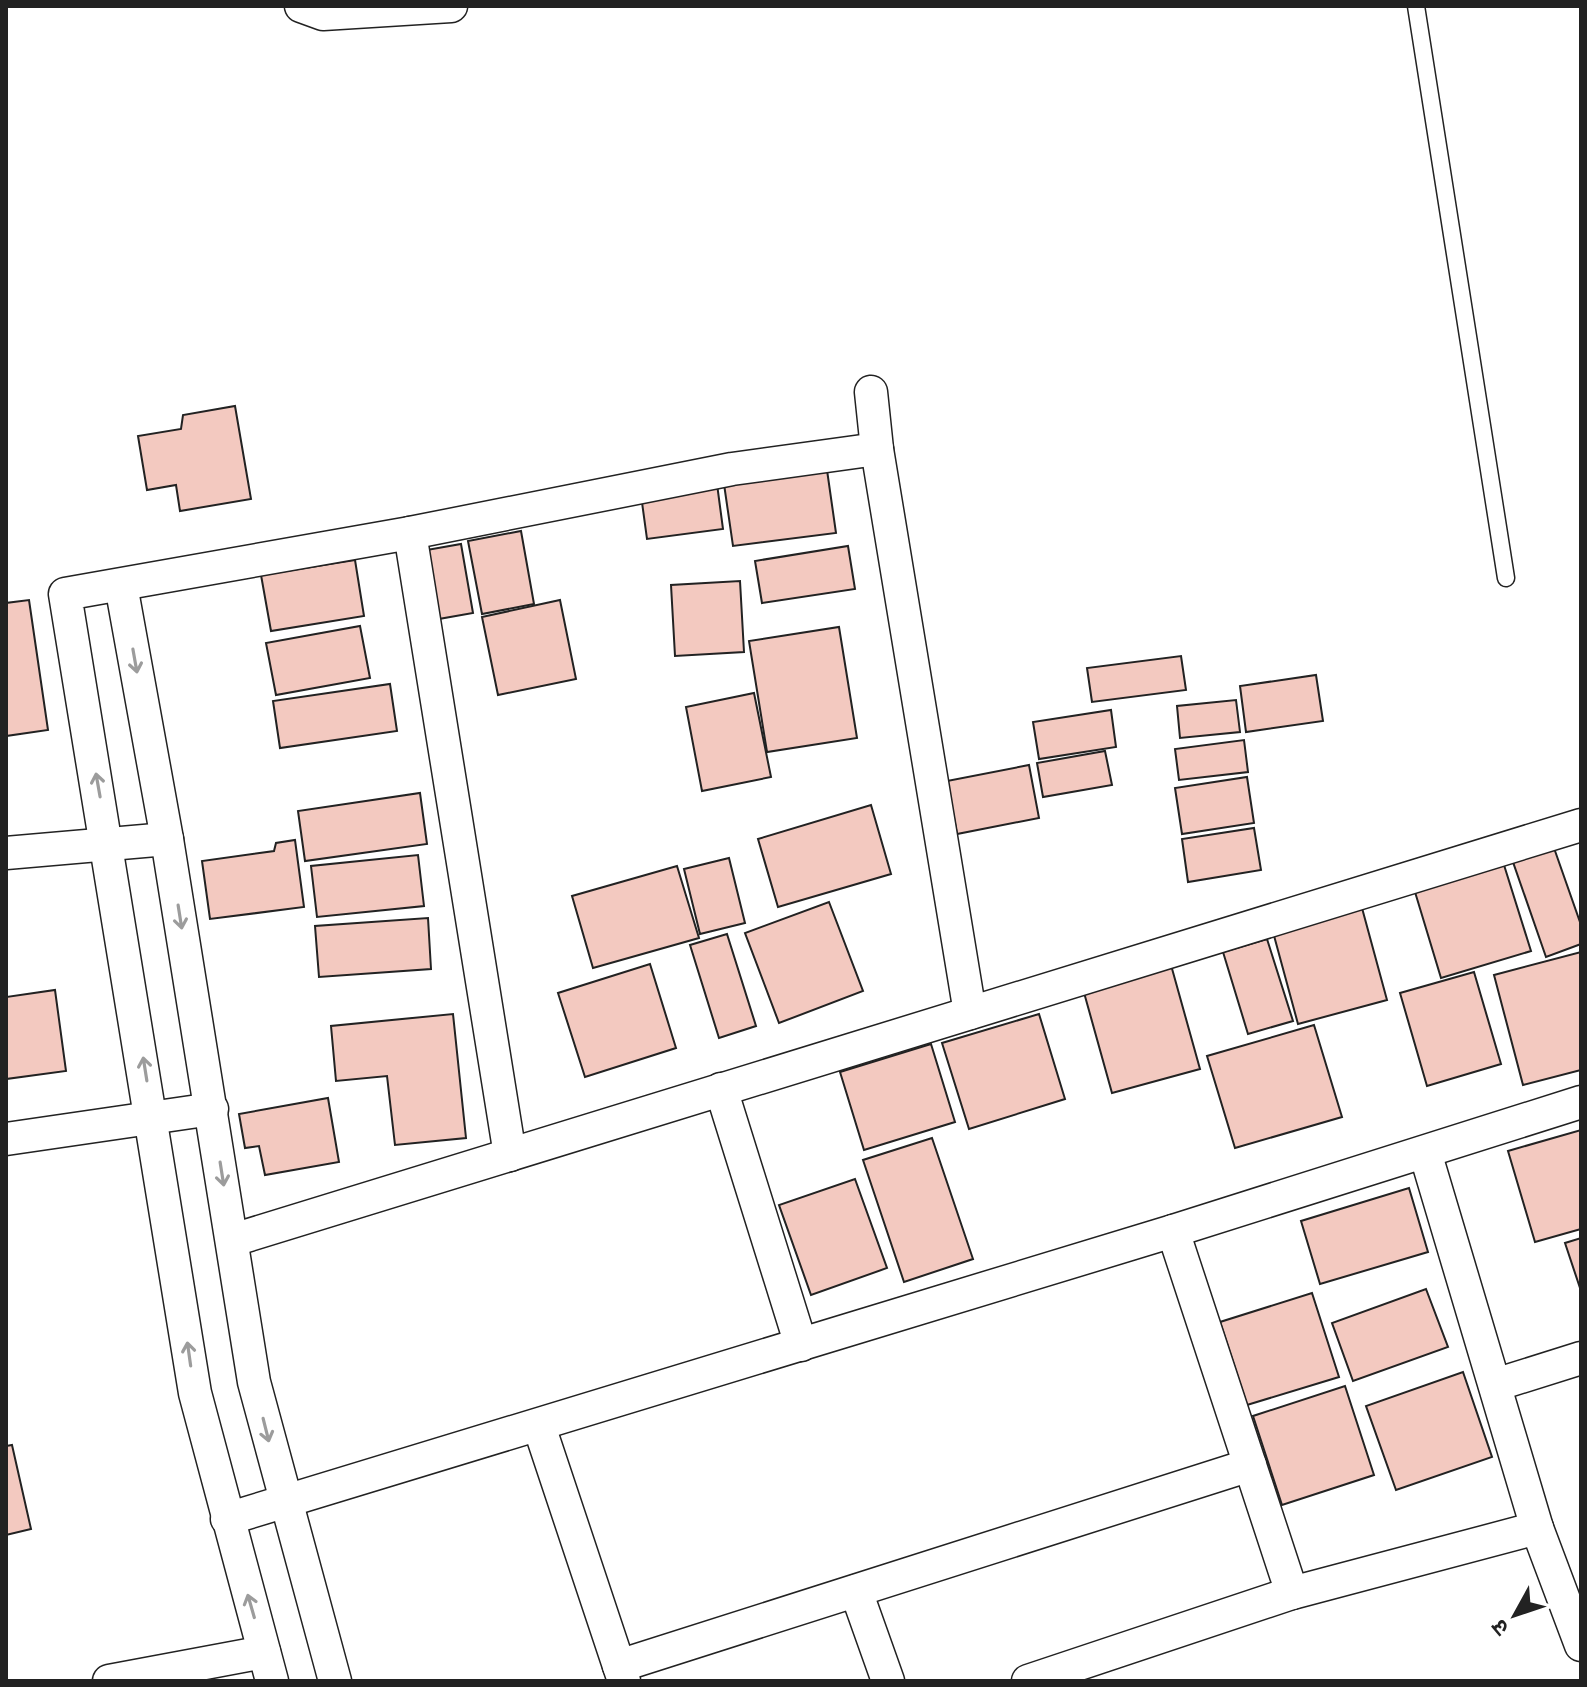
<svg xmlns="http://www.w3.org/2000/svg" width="1587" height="1687" font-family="Mulish,'Noto Sans Devanagari',sans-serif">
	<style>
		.building { fill: #f3c9c0; stroke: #222; stroke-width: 2 }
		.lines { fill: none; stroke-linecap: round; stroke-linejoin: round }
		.service-casing { stroke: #222; stroke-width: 19 }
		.minor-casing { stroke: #222; stroke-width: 35 }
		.service { stroke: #fff; stroke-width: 16 }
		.minor { stroke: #fff; stroke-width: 32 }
		.oneway { stroke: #9c9c9c }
	</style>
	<rect width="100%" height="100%" fill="#fff"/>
	<!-- building -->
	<g class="building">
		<polygon points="235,406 251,499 180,511 176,485 147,490 138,436 181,429 183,415"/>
		<polygon points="827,470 836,533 733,546 724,484"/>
		<polygon points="717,484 723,529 647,539 641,495"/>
		<polygon points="521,531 534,604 482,614 468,541"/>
		<polygon points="461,544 473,613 433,620 421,551"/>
		<polygon points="848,546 855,589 762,603 755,561"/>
		<polygon points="355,560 364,616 271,631 261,575"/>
		<polygon points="740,581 744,652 675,656 671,585"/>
		<polygon points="29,600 48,730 6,736 6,603"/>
		<polygon points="560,600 576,679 498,695 482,617"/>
		<polygon points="360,626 370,678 276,695 266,643"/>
		<polygon points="839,627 857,738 767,752 749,641"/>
		<polygon points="1181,656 1186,690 1092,702 1087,668"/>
		<polygon points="1316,675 1323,721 1246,732 1240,686"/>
		<polygon points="390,684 397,731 280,748 273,701"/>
		<polygon points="754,693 771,777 702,791 686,707"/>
		<polygon points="1236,700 1240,732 1180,738 1177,706"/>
		<polygon points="1111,710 1116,747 1039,759 1033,722"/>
		<polygon points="1244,740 1248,772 1179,780 1175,749"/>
		<polygon points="1105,751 1112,785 1043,797 1037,763"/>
		<polygon points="1029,765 1039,818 957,834 947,781"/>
		<polygon points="1247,777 1254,823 1182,834 1175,788"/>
		<polygon points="420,793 427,844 305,861 298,811"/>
		<polygon points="871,805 891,874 778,907 758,839"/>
		<polygon points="1254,828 1261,870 1188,882 1182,839"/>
		<polygon points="295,840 304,907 210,919 202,861 274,851 276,843"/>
		<polygon points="1554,848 1581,925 1581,944 1546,957 1513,862"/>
		<polygon points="418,855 424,906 317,917 311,866"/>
		<polygon points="729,858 745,923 700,934 684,869"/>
		<polygon points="1504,865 1531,951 1441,978 1415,892"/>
		<polygon points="677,866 699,938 593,968 572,896"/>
		<polygon points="829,902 863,991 779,1023 745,933"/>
		<polygon points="1362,908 1387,1000 1298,1024 1273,932"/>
		<polygon points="428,918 431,969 319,977 315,926"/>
		<polygon points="727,934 756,1026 719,1038 690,945"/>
		<polygon points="1267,939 1293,1021 1248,1034 1223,952"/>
		<polygon points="1581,952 1581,1070 1523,1085 1494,975"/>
		<polygon points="650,964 676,1048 585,1077 558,993"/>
		<polygon points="1171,965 1200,1069 1112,1093 1083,989"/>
		<polygon points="1474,972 1501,1064 1427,1086 1400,993"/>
		<polygon points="55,990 66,1071 6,1079 6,997"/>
		<polygon points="453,1014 466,1138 395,1145 387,1076 336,1081 331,1026"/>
		<polygon points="1039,1014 1065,1099 969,1129 942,1043"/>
		<polygon points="1314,1025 1342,1117 1235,1148 1207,1056"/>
		<polygon points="931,1044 955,1122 864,1150 840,1072"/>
		<polygon points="328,1098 339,1162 265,1175 259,1146 245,1148 239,1114"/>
		<polygon points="1581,1130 1581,1229 1535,1242 1508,1151"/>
		<polygon points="932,1138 973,1259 904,1282 863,1160"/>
		<polygon points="855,1179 887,1268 811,1295 779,1205"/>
		<polygon points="1409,1188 1428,1252 1320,1284 1301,1221"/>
		<polygon points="1581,1238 1581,1291 1565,1243"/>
		<polygon points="1426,1289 1448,1347 1353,1381 1332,1323"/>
		<polygon points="1312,1293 1339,1377 1247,1405 1220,1322"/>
		<polygon points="1463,1372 1492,1457 1396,1490 1366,1406"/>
		<polygon points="1345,1386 1374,1475 1282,1505 1253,1416"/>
		<polygon points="12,1445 31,1529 6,1535 6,1446"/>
	</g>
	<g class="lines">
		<!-- service casing -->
		<g class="service-casing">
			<polyline id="service" points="1416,6 1506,578"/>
		</g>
		<!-- minor casing -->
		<g class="minor-casing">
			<g id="minor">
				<polyline points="301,6 323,14 451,6"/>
				<polyline points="871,392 877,449 970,1013"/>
				<polyline points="121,585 167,839 254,1382 335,1681"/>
				<polyline points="6,853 167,839"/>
				<polyline points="721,1089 801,1345"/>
				<polyline points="6,1139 212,1109"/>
				<polyline points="1425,1152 1537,1528"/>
				<polyline points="510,1155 410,533 732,469 877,449"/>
				<polyline points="1173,1231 1292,1593"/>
				<polyline points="233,1240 1581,825"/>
				<polyline points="1495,1385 1581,1358"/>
				<polyline points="539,1426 624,1681"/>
				<polyline points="227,1519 1173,1231 1581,1102"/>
				<polyline points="856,1591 888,1681"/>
				<polyline points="619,1666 1250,1465"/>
				<polyline points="109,1681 264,1652"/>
				<polyline points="272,1681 195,1393 65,594 410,533"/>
				<polyline points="1028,1681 1292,1593 1537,1528 1581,1645"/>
			</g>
		</g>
		<!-- service -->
		<use href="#service" class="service"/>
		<!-- minor -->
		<use href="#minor" class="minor"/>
	</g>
	<!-- one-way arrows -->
	<defs><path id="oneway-shaft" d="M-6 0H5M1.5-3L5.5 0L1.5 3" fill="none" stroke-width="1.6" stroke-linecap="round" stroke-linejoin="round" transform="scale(2)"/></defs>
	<g class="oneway">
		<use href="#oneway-shaft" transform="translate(135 661) rotate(80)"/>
		<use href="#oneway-shaft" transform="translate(98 785) rotate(-100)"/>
		<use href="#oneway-shaft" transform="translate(180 917) rotate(81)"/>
		<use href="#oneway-shaft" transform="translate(145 1069) rotate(-99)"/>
		<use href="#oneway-shaft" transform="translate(222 1174) rotate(81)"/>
		<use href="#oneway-shaft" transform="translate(189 1354) rotate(-98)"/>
		<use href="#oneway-shaft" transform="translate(266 1430) rotate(76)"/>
		<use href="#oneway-shaft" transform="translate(251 1606) rotate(-106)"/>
	</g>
	<!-- border -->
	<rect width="1587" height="1687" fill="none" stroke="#222222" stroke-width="16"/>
	<!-- north arrow -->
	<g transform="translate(1515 1615) rotate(230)" stroke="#ffffff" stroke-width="6" paint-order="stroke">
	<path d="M0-6L14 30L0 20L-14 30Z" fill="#222222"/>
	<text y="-12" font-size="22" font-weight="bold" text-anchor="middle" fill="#222222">उ</text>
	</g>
</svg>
